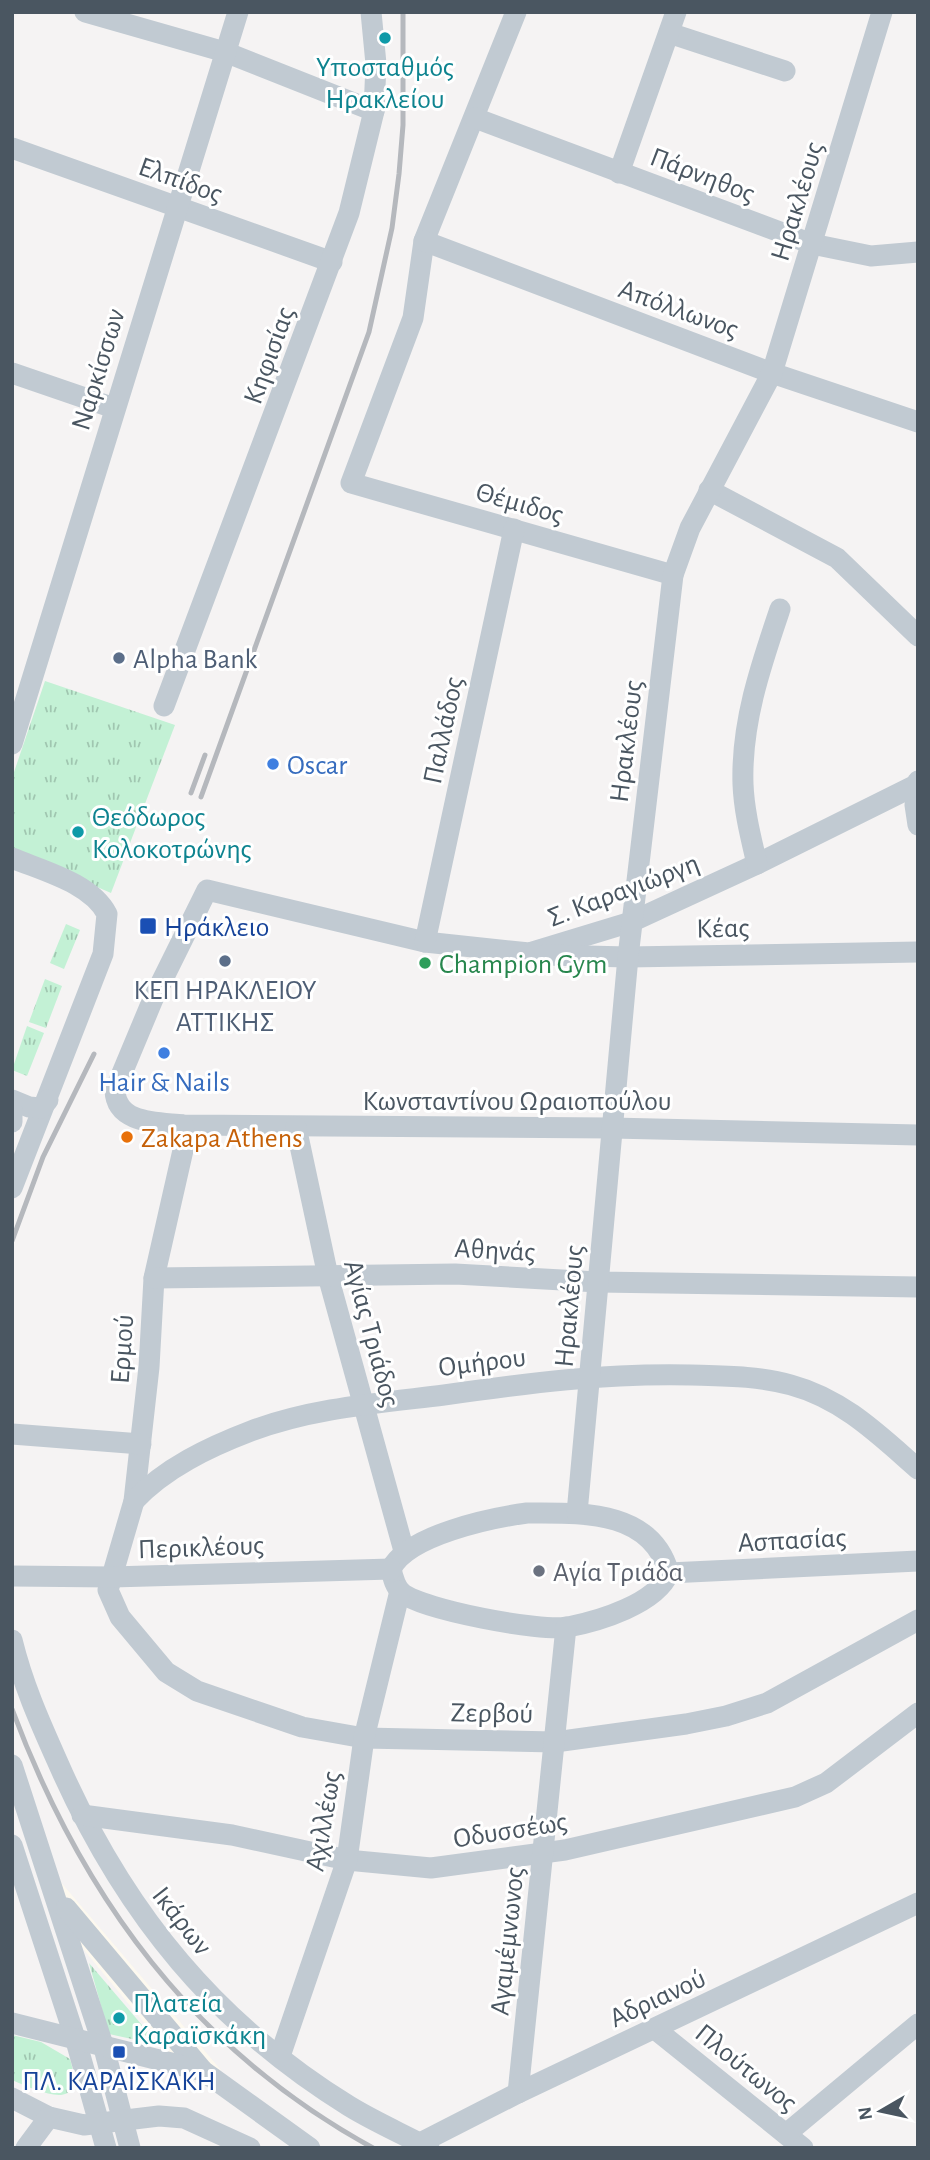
<svg xmlns="http://www.w3.org/2000/svg" width="930" height="2160" font-family="'Alegreya Sans',sans-serif">
	<style>
		.commercial { fill: #fdf9ef }
		.grass { fill: url(#grass-tufts) }
		.lines { fill: none; stroke-linecap: round; stroke-linejoin: round }
		.minor { stroke: #c1cad2; stroke-width: 21 }
		.rail { stroke: #b5b8bd; stroke-width: 5 }
		.culture-dot { fill: #0f9aa8; stroke: #fff; stroke-width: 2.5 }
		.service-dot { fill: #5c6f8a; stroke: #fff; stroke-width: 2.5 }
		.shop-dot { fill: #3f7fe0; stroke: #fff; stroke-width: 2.5 }
		.transit-dot { fill: #1a4fb4; stroke: #fff; stroke-width: 2.5 }
		.leisure-dot { fill: #2e9e5b; stroke: #fff; stroke-width: 2.5 }
		.food-dot { fill: #e8710a; stroke: #fff; stroke-width: 2.5 }
		.worship-dot { fill: #6b7280; stroke: #fff; stroke-width: 2.5 }
		.labels { text-anchor: middle; stroke-width: 6; stroke-linejoin: round; paint-order: stroke }
		.culture-label { font-size: 28px; fill: #0d838f; stroke: #fff; text-anchor: start }
		.street-label { font-size: 28px; fill: #4a5661; stroke: #fff }
		.service-label { font-size: 28px; fill: #4e5e75; stroke: #fff; text-anchor: start }
		.shop-label { font-size: 28px; fill: #366cbe; stroke: #fff; text-anchor: start }
		.transit-label { font-size: 28px; fill: #164399; stroke: #fff; text-anchor: start }
		.leisure-label { font-size: 28px; fill: #27864d; stroke: #fff; text-anchor: start }
		.food-label { font-size: 28px; fill: #c56008; stroke: #fff; text-anchor: start }
		.worship-label { font-size: 28px; fill: #5b616d; stroke: #fff; text-anchor: start }
	</style>
	<defs>
		<pattern id="grass-tufts" width="24" height="20" patternUnits="userSpaceOnUse" patternTransform="scale(1.75)"><rect width="24" height="20" fill="#c3f1d5"/><path d="M3 7l-1-3M5 7V3M7 7l1-3M15 17l-1-3M17 17v-4M19 17l1-3" fill="none" stroke="#a0c6b0"/></pattern>
	</defs>
	<rect width="100%" height="100%" fill="#f5f3f3"/>
	<!-- commercial -->
	<polygon class="commercial" points="59,1880 221,2070 175,2060 79,1944"/>
	<!-- grass -->
	<g class="grass">
		<polygon points="45,681 175,725 111,893 12,850 12,778"/>
		<polygon points="66,924 80,930 64,969 50,963"/>
		<polygon points="45,979 62,986 46,1028 29,1022"/>
		<polygon points="27,1026 44,1033 27,1076 12,1070"/>
		<polygon points="89,1963 159,2045 109,2034"/>
		<path d="M12 2035 41 2042 70 2059C87 2115 41 2092 12 2080Z"/>
	</g>
	<g class="lines">
		<!-- minor -->
		<g class="minor">
			<polyline points="85,12 225,52 374,111"/>
			<polyline points="516,12 424,241 413,318 351,483 673,575"/>
			<polyline points="669,33 785,71"/>
			<polyline points="475,118 812,244 871,256 918,252"/>
			<polyline points="12,148 332,262"/>
			<polyline points="619,173 676,12"/>
			<polyline points="424,241 772,373 918,422"/>
			<polyline points="12,373 114,408"/>
			<polyline points="709,490 837,558 918,636"/>
			<polyline points="164,706 349,213 374,111 376,64 371,12"/>
			<polyline points="12,744 238,12"/>
			<polyline points="918,781 915,805 918,825"/>
			<path d="M918 784 757 864 631 922 529 953 425 942 207 890 153 999 115 1090C116 1124 157 1122 183 1125L612 1128 918 1135"/>
			<path d="M12 858C43 871 91 883 107 914L103 954 12 1188"/>
			<path d="M757 864C751 838 744 811 743 784 741 723 761 665 780 609"/>
			<polyline points="425,942 514,529"/>
			<polyline points="545,955 628,957 918,952"/>
			<polyline points="12,1100 29,1107 41,1108 48,1100"/>
			<polyline points="12,1110 12,1122"/>
			<polyline points="183,1125 186,1137 154,1278 149,1367 134,1501 108,1590 120,1617 166,1672 197,1691 302,1727 364,1738 555,1742 686,1724 726,1716 767,1703 918,1620"/>
			<polyline points="296,1127 328,1276 404,1551"/>
			<polyline points="154,1278 455,1274 598,1282 918,1287"/>
			<polyline points="12,1434 141,1444"/>
			<path d="M134 1501C165 1468 209 1447 251 1431 312 1408 380 1403 444 1395 529 1383 605 1373 691 1375 725 1376 759 1376 791 1385 843 1399 879 1435 918 1469"/>
			<path d="M527 1513C581 1513 651 1509 669 1573 656 1604 599 1621 568 1627 540 1632 424 1610 402 1593 395 1587 393 1578 391 1569 408 1535 491 1518 527 1513Z"/>
			<polyline points="577,1513 628,957 673,575 690,528 772,373 882,12"/>
			<polyline points="669,1573 918,1561"/>
			<polyline points="12,1576 112,1577 391,1569"/>
			<path d="M12 1640C24 1689 43 1729 63 1774 127 1915 216 2024 349 2106 375 2122 403 2134 429 2148"/>
			<polyline points="12,1765 104,2048 130,2148"/>
			<polyline points="82,1815 232,1835 347,1860 431,1868 565,1850 795,1797 826,1783 918,1713"/>
			<polyline points="12,1845 76,2041 106,2148"/>
			<polyline points="66,1908 203,2071 310,2148"/>
			<polyline points="12,2023 203,2071"/>
			<polyline points="655,2029 803,2148"/>
			<polyline points="280,2056 347,1860 364,1738 400,1591"/>
			<polyline points="518,2093 566,1627"/>
			<polyline points="12,2098 49,2117 84,2125 159,2116 184,2118 250,2148"/>
			<polyline points="786,2134 918,2024"/>
			<polyline points="420,2143 518,2093 918,1903"/>
			<polyline points="26,2148 49,2117"/>
		</g>
		<!-- rail -->
		<g class="rail">
			<polyline points="191,793 205,755"/>
			<polyline points="201,797 369,332 392,228 399,174 403,125 403,12"/>
			<polyline points="12,1241 43,1157 94,1054"/>
			<path d="M12 1709C82 1897 194 2050 373 2148"/>
		</g>
	</g>
	<!-- markers -->
	<g class="culture-dot">
		<circle cx="385" cy="38" r="7"/>
		<circle cx="78" cy="832" r="7"/>
		<circle cx="119" cy="2018" r="7"/>
	</g>
	<g class="service-dot">
		<circle cx="119" cy="658" r="7"/>
		<circle cx="225" cy="961" r="7"/>
	</g>
	<g class="shop-dot">
		<circle cx="273" cy="764" r="7"/>
		<circle cx="164" cy="1053" r="7"/>
	</g>
	<g class="transit-dot">
		<rect x="139" y="917" width="18" height="18" rx="3.5"/>
		<rect x="112" y="2045" width="14" height="14" rx="3.5"/>
	</g>
	<circle class="leisure-dot" cx="425" cy="963" r="7"/>
	<circle class="food-dot" cx="127" cy="1137" r="7"/>
	<circle class="worship-dot" cx="539" cy="1571" r="7"/>
	<g class="labels">
		<!-- culture labels -->
		<g class="culture-label">
			<text x="385" y="76" text-anchor="middle">Υποσταθμός<tspan x="385" dy="32">Ηρακλείου</tspan></text>
			<text x="92" y="826">Θεόδωρος<tspan x="92" dy="32">Κολοκοτρώνης</tspan></text>
			<text x="133" y="2012">Πλατεία<tspan x="133" dy="32">Καραϊσκάκη</tspan></text>
		</g>
		<!-- street labels -->
		<g class="street-label">
			<text transform="translate(703 174) rotate(21)" y="10">Πάρνηθος</text>
			<text transform="translate(181 179) rotate(20)" y="10">Ελπίδος</text>
			<text transform="translate(796 201) rotate(-73)" y="10">Ηρακλέους</text>
			<text transform="translate(679 308) rotate(20)" y="10">Απόλλωνος</text>
			<text transform="translate(268 355) rotate(-70)" y="10">Κηφισίας</text>
			<text transform="translate(97 369) rotate(-73)" y="10">Ναρκίσσων</text>
			<text transform="translate(520 502) rotate(16)" y="10">Θέμιδος</text>
			<text transform="translate(442 730) rotate(-78)" y="10">Παλλάδος</text>
			<text transform="translate(625 741) rotate(-83)" y="10">Ηρακλέους</text>
			<text transform="translate(623 889) rotate(-21)" y="10">Σ. Καραγιώργη</text>
			<text transform="translate(723 927) rotate(-1)" y="10">Κέας</text>
			<text x="517" y="1110">Κωνσταντίνου Ωραιοπούλου</text>
			<text transform="translate(495 1249) rotate(3)" y="10">Αθηνάς</text>
			<text transform="translate(568 1306) rotate(-85)" y="10">Ηρακλέους</text>
			<text transform="translate(373 1333) rotate(75)" y="10">Αγίας Τριάδος</text>
			<text transform="translate(121 1349) rotate(-86)" y="10">Ερμού</text>
			<text transform="translate(482 1361) rotate(-7)" y="10">Ομήρου</text>
			<text transform="translate(792 1539) rotate(-3)" y="10">Ασπασίας</text>
			<text transform="translate(201 1546) rotate(-2)" y="10">Περικλέους</text>
			<text transform="translate(492 1712) rotate(1)" y="10">Ζερβού</text>
			<text transform="translate(322 1821) rotate(-80)" y="10">Αχιλλέως</text>
			<text transform="translate(510 1829) rotate(-9)" y="10">Οδυσσέως</text>
			<text transform="translate(183 1920) rotate(52)" y="10">Ικάρων</text>
			<text transform="translate(506 1941) rotate(-84)" y="10">Αγαμέμνωνος</text>
			<text transform="translate(657 1997) rotate(-25)" y="10">Αδριανού</text>
			<text transform="translate(747 2067) rotate(39)" y="10">Πλούτωνος</text>
		</g>
		<!-- service labels -->
		<g class="service-label">
			<text x="133" y="668">Alpha Bank</text>
			<text x="225" y="999" text-anchor="middle">ΚΕΠ ΗΡΑΚΛΕΙΟΥ<tspan x="225" dy="32">ΑΤΤΙΚΗΣ</tspan></text>
		</g>
		<!-- shop labels -->
		<g class="shop-label">
			<text x="287" y="774">Oscar</text>
			<text x="164" y="1091" text-anchor="middle">Hair &amp; Nails</text>
		</g>
		<!-- transit labels -->
		<g class="transit-label">
			<text x="164" y="936">Ηράκλειο</text>
			<text x="119" y="2090" text-anchor="middle">ΠΛ. ΚΑΡΑΪΣΚΑΚΗ</text>
		</g>
		<!-- leisure labels -->
		<g class="leisure-label">
			<text x="439" y="973">Champion Gym</text>
		</g>
		<!-- food labels -->
		<g class="food-label">
			<text x="141" y="1147">Zakapa Athens</text>
		</g>
		<!-- worship labels -->
		<g class="worship-label">
			<text x="553" y="1581">Αγία Τριάδα</text>
		</g>
	</g>
	<!-- border -->
	<rect width="930" height="2160" fill="none" stroke="#4a5661" stroke-width="28"/>
	<!-- north arrow -->
	<g transform="translate(881 2111) rotate(261)" stroke="#ffffff" stroke-width="5" paint-order="stroke">
	<path d="M0-5L12 26L0 18L-12 26Z" fill="#4a5661"/>
	<text y="-10" font-size="19" font-weight="bold" text-anchor="middle" fill="#4a5661">N</text>
	</g>
</svg>
